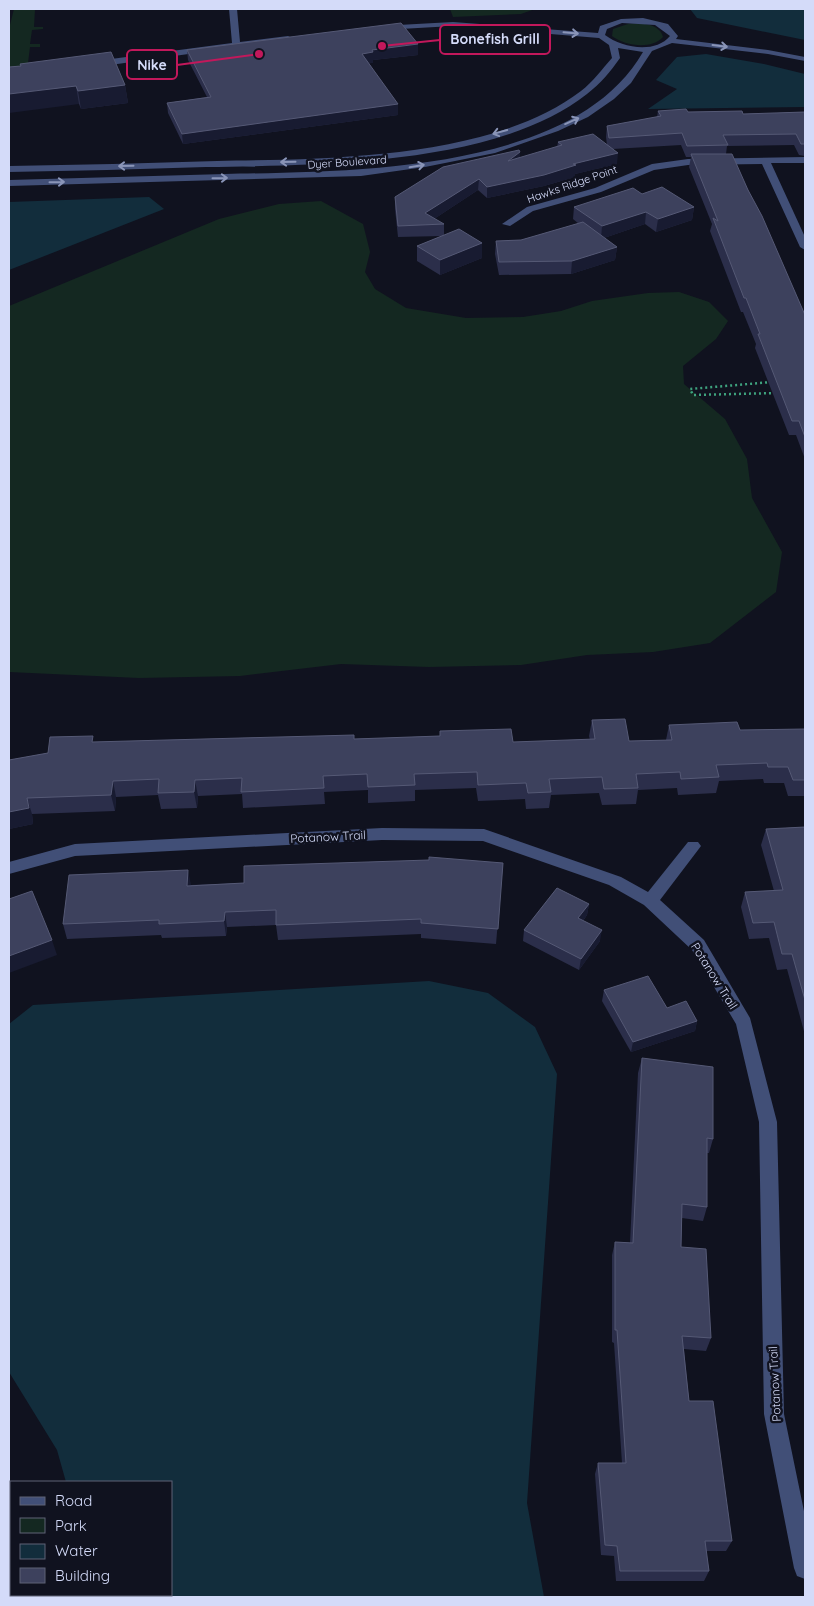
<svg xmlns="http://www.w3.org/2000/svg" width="814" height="1606" font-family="Quicksand,sans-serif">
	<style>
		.green { fill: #142821 }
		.water { fill: #122d3c }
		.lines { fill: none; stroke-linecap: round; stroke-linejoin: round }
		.path { stroke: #3ea27e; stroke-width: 2.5; stroke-dasharray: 2 3; stroke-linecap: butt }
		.minor { fill: #414f77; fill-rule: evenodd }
		.wall { fill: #2b2e4a }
		.shaded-wall { fill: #181b31 }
		.building { fill: #3d415d; stroke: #555975 }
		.oneway { stroke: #8a95b8 }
		.labels { text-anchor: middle; stroke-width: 5; stroke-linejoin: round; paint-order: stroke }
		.far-street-label { font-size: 11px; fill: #d4dbf9; stroke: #10121f }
		.street-label { font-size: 12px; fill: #d4dbf9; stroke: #10121f }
		.leader { fill: none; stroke: #c2185b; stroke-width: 2 }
		.callout-dot { fill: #c2185b; stroke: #10121f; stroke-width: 2 }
		.callout { fill: #10121f; stroke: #c2185b; stroke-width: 2 }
		.callout-label { font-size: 14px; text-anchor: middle; font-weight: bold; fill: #d4dbf9 }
	</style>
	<rect width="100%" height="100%" fill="#10121f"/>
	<!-- green -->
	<g class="green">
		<polygon points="14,9 35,9 34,27 43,27 43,29 32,30 30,44 40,44 40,47 30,47 28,63 37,62 9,69 9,29"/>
		<polygon points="450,9 535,9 521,14 453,17"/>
		<path d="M628 24C640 23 659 23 663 37 651 50 625 46 612 36L613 29Z"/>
		<polygon points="321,201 363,224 370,252 365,272 375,289 406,308 466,318 523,317 561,311 592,301 648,293 679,292 709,302 728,321 716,339 683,366 684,384 725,419 747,459 752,498 782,552 776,592 710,643 653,652 587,655 521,665 429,667 341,664 240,676 139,678 9,672 9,306 219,219 279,204"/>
	</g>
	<!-- water -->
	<g class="water">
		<polygon points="690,9 805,9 805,40 697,18"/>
		<polygon points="706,54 764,64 805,74 805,107 648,109 677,89 656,80 677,57"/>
		<polygon points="149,197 164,209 9,270 9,202"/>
		<polygon points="429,981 488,993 535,1027 557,1074 527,1503 544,1597 101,1597 100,1595 171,1595 171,1482 66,1482 57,1450 9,1372 9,1024 33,1005"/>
	</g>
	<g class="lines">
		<!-- path -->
		<polyline class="path" points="772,382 690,389 693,395 777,393"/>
		<!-- minor -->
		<g class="minor">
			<polygon points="229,9 237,9 240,42 288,36 292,38 288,40 96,67 92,64 96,61 232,43"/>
			<path d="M643 18 668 24 678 36 676 39 768 50 805 57V61L768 54 672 43 652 51 631 83 614 99 588 117 558 131 495 153 425 167 361 176 9 186V180C81 178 153 176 225 174 348 171 573 174 643 52L618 48 620 58C611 71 600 84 587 94 496 166 317 165 206 167 140 169 74 171 9 172V166C78 165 148 163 217 161 327 159 490 160 581 91 593 82 602 69 612 58L609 45 599 38 453 26 383 30H380V26L453 22 598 33 600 26 621 19ZM622 23 655 25 670 36C655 54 622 48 605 35L607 29Z"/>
			<polygon points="805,157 805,163 771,163 805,237 805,250 800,247 762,164 688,165 654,170 601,192 533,211 510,226 502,224 527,207 595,188 652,164 688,159"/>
			<polygon points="382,828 484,829 621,877 648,892 688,842 698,842 701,846 698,850 660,900 704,940 750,1018 777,1122 784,1414 805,1516 805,1579 797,1576 794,1568 764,1414 759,1122 736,1024 692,950 644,905 609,885 483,841 382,840 75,856 9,874 9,862 75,844"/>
		</g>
	</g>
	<!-- wall -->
	<g class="wall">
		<polygon points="187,50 418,55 373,60 373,63 369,63 398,115 183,144 168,113 167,103 207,97 188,60"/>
		<polygon points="9,67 125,85 128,103 81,109 79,104"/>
		<polygon points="658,111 743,114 805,112 805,156 799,155 794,145 727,146 726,154 748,190 805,315 805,459 796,435 789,435 755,348 756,344 743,312 741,312 710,231 712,224 689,167 691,157 686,157 681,145 613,149 617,164 575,174 575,177 544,186 487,198 478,190 434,219 444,224 444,235 482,243 482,258 440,275 417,261 417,246 442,236 398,237 395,209 395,197 557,147 558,142 607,145 606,137 607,126 657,117"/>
		<polygon points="805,157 805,168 804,165"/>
		<polygon points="642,194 694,207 692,220 656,232 645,224 604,238 617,247 615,260 571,274 499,275 495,254 496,241 521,240 579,224 573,219 574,207"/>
		<polygon points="592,720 629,741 666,740 669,725 740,730 805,729 805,796 788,796 784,783 764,783 763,779 719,781 716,793 678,795 677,788 638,790 636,804 602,805 599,793 551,795 549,808 526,809 525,799 478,801 476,788 415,790 415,801 368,803 368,790 324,792 325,804 243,808 242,794 198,796 197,808 161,809 158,795 116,797 115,811 32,814 33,824 9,829 9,760 48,753 94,742 354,739 440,736 440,731 513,742 590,740 589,736"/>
		<polygon points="805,827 805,1035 787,969 777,970 769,938 749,939 741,907 745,892 774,891 761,845 766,829"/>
		<polygon points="503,863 496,944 421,938 421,934 278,940 276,925 227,927 226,936 162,938 161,935 67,939 63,924 191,885 244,883"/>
		<polygon points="589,904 587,915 583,921 600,941 579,970 523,941 524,930"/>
		<polygon points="604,990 697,1021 695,1031 631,1052 602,1001"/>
		<polygon points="642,1058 713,1139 709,1153 707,1153 707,1207 703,1221 682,1218 681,1247 711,1338 706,1351 684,1349 689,1401 732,1541 726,1551 706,1551 709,1571 704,1581 616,1581 614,1556 601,1555 595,1474 598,1463 622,1463 614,1343 612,1342 612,1255 615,1242 630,1243 638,1073"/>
	</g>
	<!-- shaded-wall -->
	<g class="shaded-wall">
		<polygon points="418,44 418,55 373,60 373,63 362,64 362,54 372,50"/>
		<polygon points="125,85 128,103 81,109 78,91"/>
		<polygon points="76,86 79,104 9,113 9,94"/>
		<polygon points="398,104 398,115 183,144 182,134"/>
		<polygon points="520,152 520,163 508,161"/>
		<polygon points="618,153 617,164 575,174 575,177 544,186 487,198 487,187 573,164"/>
		<polygon points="479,179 478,190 425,225 425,213"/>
		<polygon points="694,207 692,220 656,232 658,219"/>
		<polygon points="646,212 645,224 601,239 602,226"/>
		<polygon points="482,243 482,258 440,275 440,260"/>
		<polygon points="617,247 615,260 571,274 572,261"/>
		<polygon points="195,780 198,796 197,808 194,792"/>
		<polygon points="113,781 116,797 115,811 111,795"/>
		<polygon points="27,798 32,814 33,824 9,829 9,812"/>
		<polygon points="188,870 191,885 190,901 187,886"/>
		<polygon points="589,904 587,915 577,929 578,918"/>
		<polygon points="225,912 227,927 226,936 224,921"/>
		<polygon points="602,930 600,941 579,970 581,959"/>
		<polygon points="52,940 57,955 9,973 9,956"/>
		<polygon points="697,1021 695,1031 631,1052 633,1042"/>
	</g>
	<!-- building -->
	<g class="building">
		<polygon points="401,23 418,44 372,50 373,52 362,54 398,104 182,134 167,103 211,97 187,50"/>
		<polygon points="111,52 125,85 78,91 76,86 9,94 9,67 21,66 20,64"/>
		<polygon points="686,109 688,112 742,111 743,114 805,112 805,144 801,144 796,134 723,135 728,145 687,146 682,133 609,138 607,126 661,116 658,111"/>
		<polygon points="593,134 618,153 573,164 576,165 544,175 487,187 479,179 425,213 444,224 398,226 395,197 443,167 519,150 520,152 508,161 562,145 558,142"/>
		<polygon points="691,154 732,154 748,190 762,216 805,315 805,437 799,421 792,421 758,334 760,334 746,298 744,298 713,218 718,221"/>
		<polygon points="662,187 694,207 658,219 646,212 602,226 574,207 633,188 642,194"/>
		<polygon points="583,222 617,247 572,261 499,262 496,241 521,240"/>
		<polygon points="459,229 482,243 440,260 417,246"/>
		<polygon points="625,719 629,741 672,740 669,725 737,722 740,730 805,729 805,780 793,780 788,767 768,767 767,763 716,765 719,777 681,779 680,772 636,774 638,788 604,789 602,777 549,779 551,792 528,793 526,783 478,785 477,772 414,774 415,785 368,787 367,774 323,776 324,788 241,792 242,778 195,780 194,792 158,793 159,779 113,781 111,795 27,798 29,808 9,812 9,760 48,753 50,737 93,736 92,742 354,735 354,739 440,736 440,731 511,729 513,742 595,739 592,720"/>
		<polygon points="805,827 805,1000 792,954 782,954 774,922 753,923 745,892 783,890 766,829"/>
		<polygon points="429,857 503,863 498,929 421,923 421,919 276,925 276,910 225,912 224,921 159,924 159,920 63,924 69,875 188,870 187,886 244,883 244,866 429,860"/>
		<polygon points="557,888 589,904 578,918 602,930 581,959 524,930"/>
		<polygon points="32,891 52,940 9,956 9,899"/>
		<polygon points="648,976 667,1008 686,1001 697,1021 633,1042 604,990"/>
		<polygon points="642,1058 713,1067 713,1139 707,1138 707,1207 682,1204 681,1247 706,1249 711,1338 682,1336 689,1401 713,1401 732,1541 705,1541 709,1571 620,1571 617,1546 605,1545 598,1463 626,1463 617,1330 615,1330 615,1242 633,1243"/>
		<polygon points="12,1595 19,1595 20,1597 9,1597 9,1596"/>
	</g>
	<!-- one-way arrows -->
	<defs><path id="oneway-shaft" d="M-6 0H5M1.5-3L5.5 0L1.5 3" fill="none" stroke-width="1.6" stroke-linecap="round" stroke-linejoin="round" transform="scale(1.25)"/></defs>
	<g class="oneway">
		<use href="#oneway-shaft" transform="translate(571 33) rotate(5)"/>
		<use href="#oneway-shaft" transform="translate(720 46) rotate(7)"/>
		<use href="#oneway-shaft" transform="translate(572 121) rotate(-24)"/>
		<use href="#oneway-shaft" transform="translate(500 132) rotate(165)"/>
		<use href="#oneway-shaft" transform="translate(288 162) rotate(179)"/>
		<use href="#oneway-shaft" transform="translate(126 166) rotate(179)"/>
		<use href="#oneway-shaft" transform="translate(417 166) rotate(-10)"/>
		<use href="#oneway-shaft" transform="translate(220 178) rotate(-1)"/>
		<use href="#oneway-shaft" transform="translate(57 182) rotate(-1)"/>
	</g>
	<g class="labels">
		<!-- far-street labels -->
		<g class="far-street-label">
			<text transform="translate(347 162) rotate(-4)" y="4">Dyer Boulevard</text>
			<text transform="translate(572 184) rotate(-19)" y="4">Hawks Ridge Point</text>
		</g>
		<!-- street labels -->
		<g class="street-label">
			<text transform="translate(328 837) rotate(-3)" y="4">Potanow Trail</text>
			<text transform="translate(714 976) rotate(58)" y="4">Potanow Trail</text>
			<text transform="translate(775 1384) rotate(-93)" y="4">Potanow Trail</text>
		</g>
	</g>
	<!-- callouts -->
	<path class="leader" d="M382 46L440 40M259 54L177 65"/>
	<g class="callout-dot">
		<circle cx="382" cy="46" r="5"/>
		<circle cx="259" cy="54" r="5"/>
	</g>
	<g class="callout">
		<rect x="440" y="25" width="110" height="29" rx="5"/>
		<rect x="127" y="50" width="50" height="29" rx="5"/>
	</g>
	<g class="callout-label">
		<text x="495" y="44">Bonefish Grill</text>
		<text x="152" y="70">Nike</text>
	</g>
	<!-- border -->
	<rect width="814" height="1606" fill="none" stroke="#d4dbf9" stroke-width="20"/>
	<!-- legend -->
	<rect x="10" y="1481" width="162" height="115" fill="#10121f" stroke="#5e6276"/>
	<rect x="20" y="1497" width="25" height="8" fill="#414f77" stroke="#5e6276"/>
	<text x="55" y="1506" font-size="15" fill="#d4dbf9">Road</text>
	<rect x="20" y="1518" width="25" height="15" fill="#142821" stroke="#5e6276"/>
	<text x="55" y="1531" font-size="15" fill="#d4dbf9">Park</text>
	<rect x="20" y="1544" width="25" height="15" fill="#122d3c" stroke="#5e6276"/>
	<text x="55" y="1556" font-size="15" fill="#d4dbf9">Water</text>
	<rect x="20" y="1568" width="25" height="15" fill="#3d415d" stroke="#5e6276"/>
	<text x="55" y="1581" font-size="15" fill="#d4dbf9">Building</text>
</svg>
